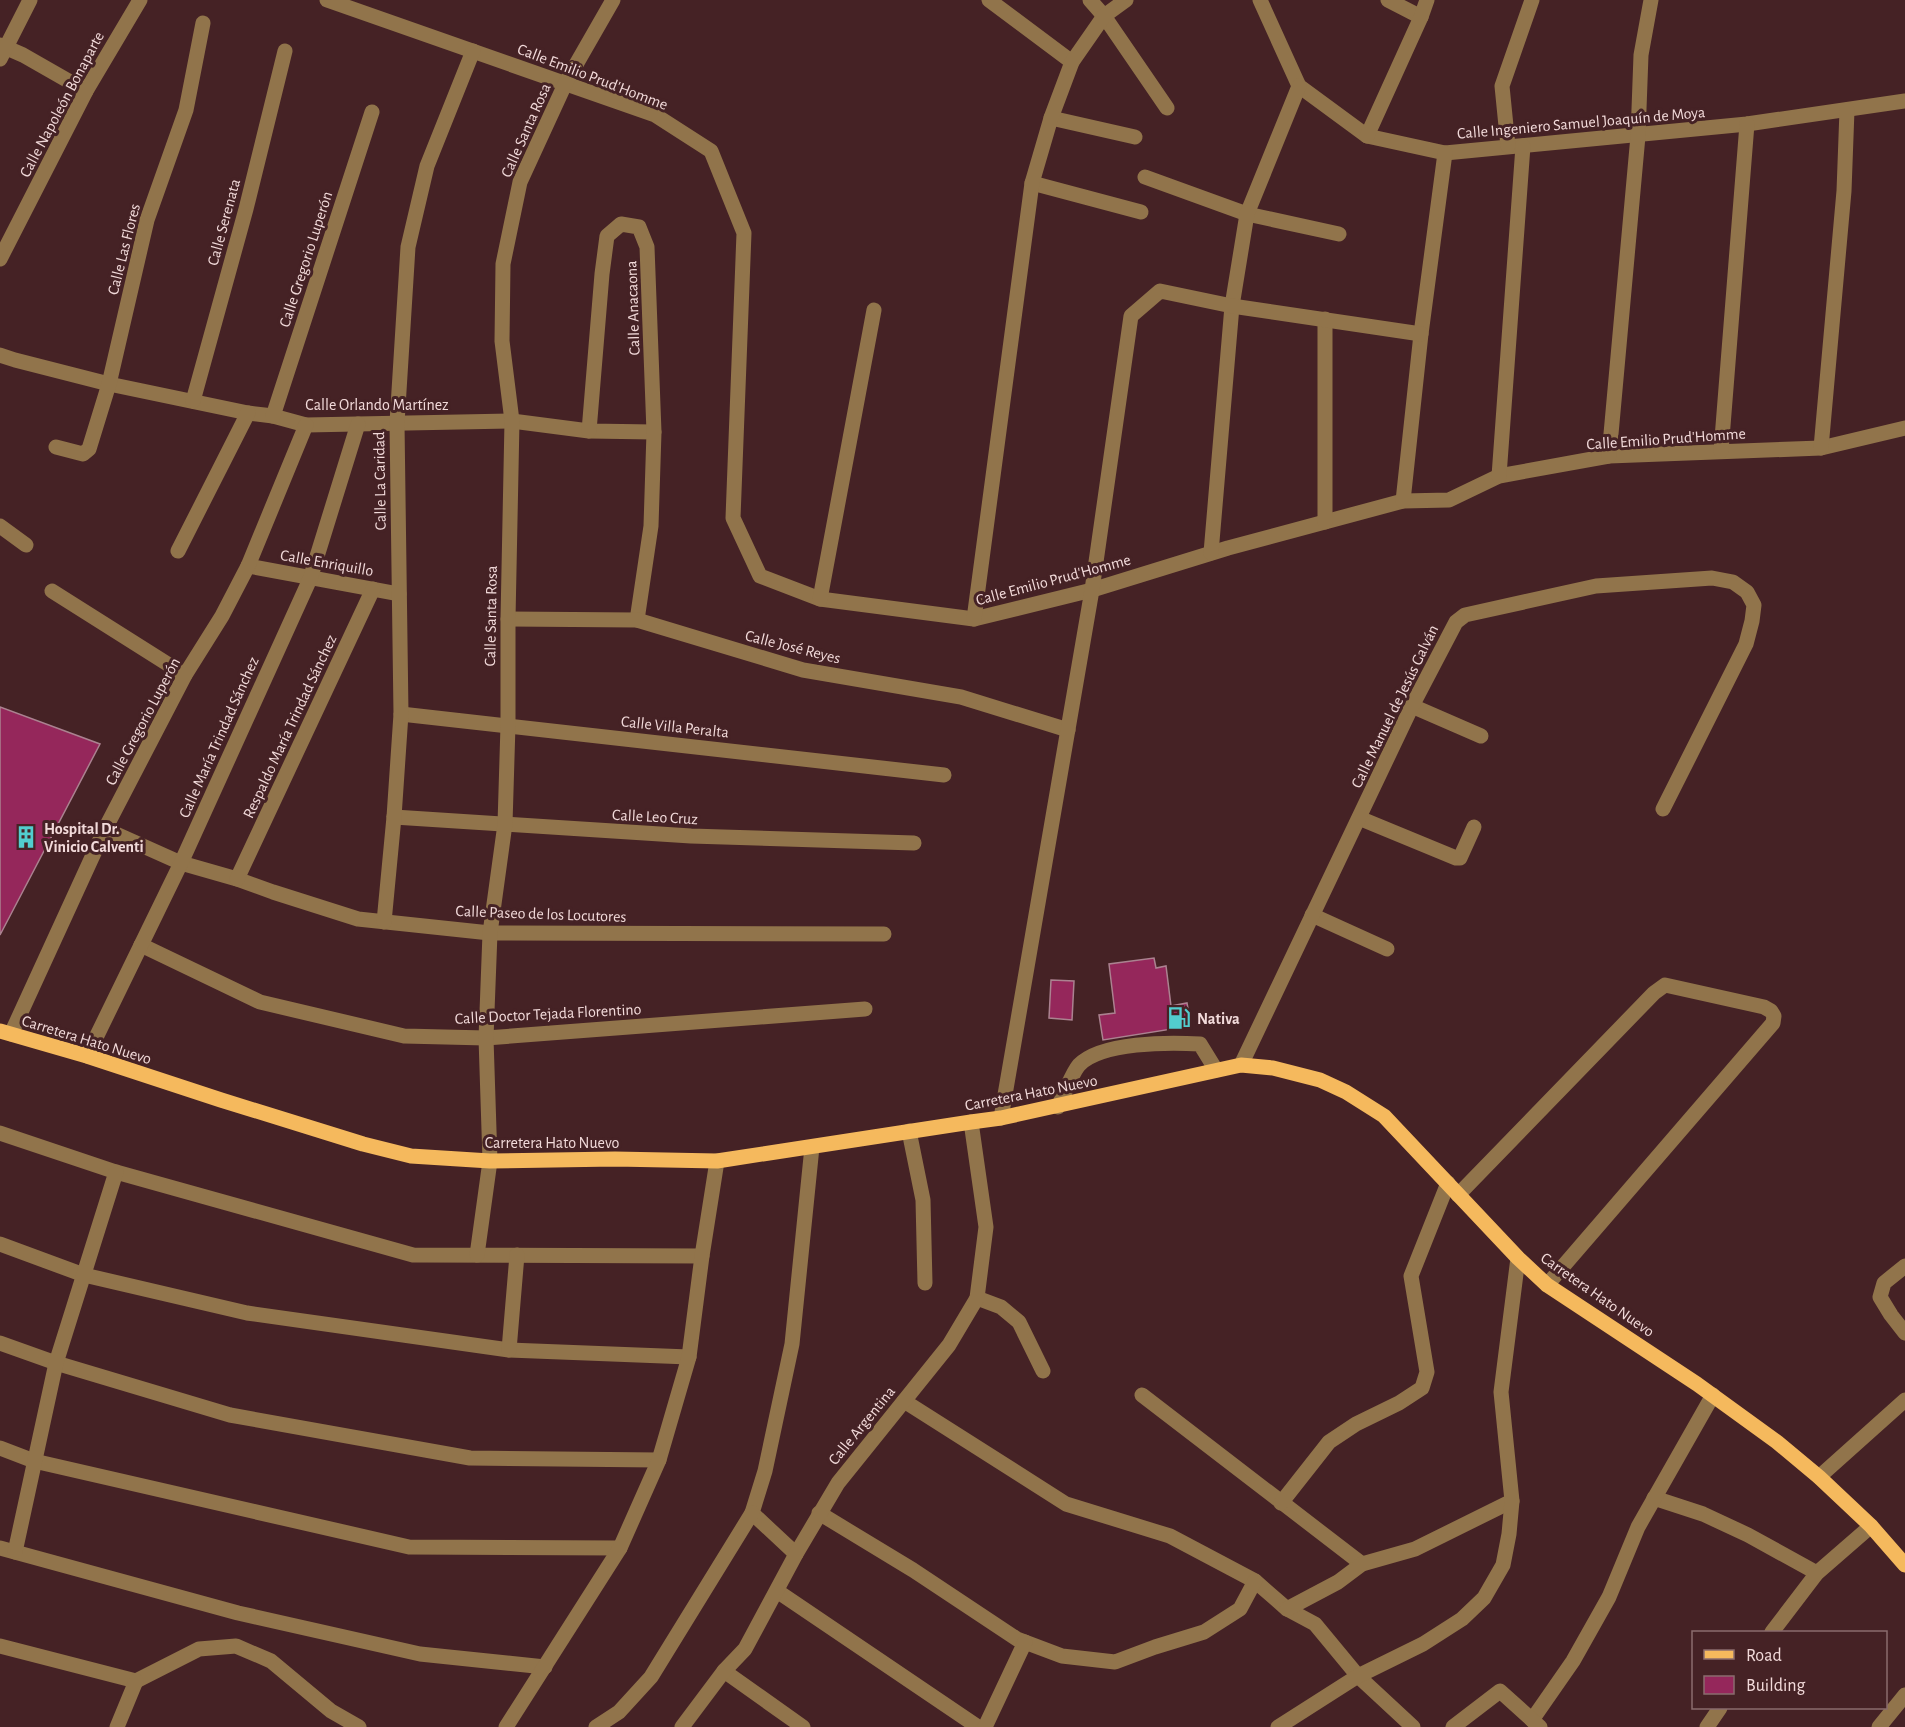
<svg xmlns="http://www.w3.org/2000/svg" width="1905" height="1727" font-family="'Alegreya Sans',sans-serif">
	<style>
		.building { fill: #95275b; stroke: #ab8290; stroke-width: 1.5 }
		.lines { fill: none; stroke-linecap: round; stroke-linejoin: round }
		.minor { stroke: #91744b; stroke-width: 15 }
		.major { stroke: #f5b95d; stroke-width: 15 }
		.labels { text-anchor: middle; stroke-width: 6; stroke-linejoin: round; paint-order: stroke }
		.street-label { font-size: 16px; fill: #f2dada; stroke: #452225 }
		.poi-label { font-size: 16px; font-weight: bold; fill: #f2dada; stroke: #452225; text-anchor: start }
	</style>
	<rect width="100%" height="100%" fill="#452225"/>
	<!-- building -->
	<g class="building">
		<polygon points="0,707 100,744 0,935"/>
		<polygon points="1154,958 1156,968 1166,966 1171,1006 1187,1003 1191,1026 1103,1040 1099,1015 1115,1013 1109,964"/>
		<polygon points="1051,980 1074,981 1072,1020 1049,1018"/>
	</g>
	<g class="lines">
		<!-- minor -->
		<g class="minor">
			<polyline points="327,0 655,115 711,151 744,233 733,518 760,576 820,599 974,619 1092,590 1228,548 1403,501 1449,500 1499,476 1609,456 1821,448 1905,428"/>
			<polyline points="989,0 1072,62"/>
			<polyline points="1090,0 1104,16 1167,108"/>
			<polyline points="1260,0 1299,86 1367,136 1445,153 1747,124 1905,101"/>
			<polyline points="1388,0 1421,17"/>
			<polyline points="0,45 23,55 86,91"/>
			<polyline points="0,59 30,0"/>
			<polyline points="1051,118 1135,137"/>
			<polyline points="1367,136 1421,17 1427,0"/>
			<polyline points="1508,146 1502,86 1532,0"/>
			<polyline points="1145,177 1247,214 1339,234"/>
			<polyline points="1032,183 1141,212"/>
			<polyline points="0,259 86,91 140,0"/>
			<polyline points="0,355 15,360 109,384 248,413 273,416 306,425 512,421 589,431 654,432"/>
			<polyline points="193,401 246,209 285,51"/>
			<polyline points="273,416 372,112"/>
			<polyline points="589,431 602,274 607,236 621,224 639,227 647,247 654,432 651,526 637,620"/>
			<polyline points="56,447 83,454 89,449 109,384 147,220 186,110 203,23"/>
			<polyline points="1821,448 1844,191 1847,110"/>
			<polyline points="1721,451 1747,124"/>
			<polyline points="1609,456 1638,136 1641,55 1651,0"/>
			<polyline points="1499,476 1523,146"/>
			<polyline points="1403,501 1421,334 1445,153"/>
			<polyline points="1325,522 1325,319"/>
			<polyline points="0,526 26,545"/>
			<polyline points="178,551 248,413"/>
			<polyline points="1211,553 1232,306 1247,214 1299,86"/>
			<polyline points="248,566 399,594"/>
			<polyline points="52,591 185,675"/>
			<polyline points="820,599 874,310"/>
			<polyline points="508,619 637,620 803,670 961,697 1068,730"/>
			<polyline points="974,619 1032,183 1051,118 1072,62 1104,16 1126,0"/>
			<polyline points="1412,706 1481,736"/>
			<polyline points="401,714 944,775"/>
			<polyline points="394,817 691,836 914,843"/>
			<polyline points="1359,818 1456,858 1460,858 1474,827"/>
			<polyline points="105,829 181,863 237,879 273,892 358,919 490,933 884,934"/>
			<polyline points="237,879 373,589"/>
			<polyline points="1312,915 1387,949"/>
			<polyline points="384,922 394,817 401,714 397,423 408,247 427,166 473,51"/>
			<polyline points="141,945 260,1002 404,1036 486,1038 865,1009"/>
			<polyline points="11,1034 105,829 185,675 222,616 248,566 306,425"/>
			<polyline points="87,1056 181,863 310,579 358,424"/>
			<polyline points="1241,1065 1412,706 1456,622 1465,615 1596,586 1712,578 1733,582 1747,592 1754,605 1752,621 1746,644 1663,809"/>
			<path d="M1058 1107C1063 1097 1072 1073 1079 1065 1101 1042 1169 1042 1200 1044L1216 1070"/>
			<polyline points="1001,1118 1092,590 1131,316 1160,291 1232,306 1421,334"/>
			<polyline points="909,1131 923,1200 925,1283"/>
			<polyline points="0,1133 116,1172 413,1255 702,1256"/>
			<polyline points="1458,1195 1654,993 1665,985 1764,1007 1771,1011 1774,1016 1773,1023 1547,1285"/>
			<polyline points="0,1244 84,1275 247,1313 509,1350 689,1357"/>
			<polyline points="477,1255 490,1161 486,1038 490,933 505,824 508,725 508,619 512,421 502,341 503,264 520,182 566,82 613,0"/>
			<polyline points="1905,1266 1884,1283 1880,1297 1891,1315 1905,1333"/>
			<polyline points="977,1298 1001,1307 1019,1322 1043,1371"/>
			<polyline points="0,1343 56,1363 230,1415 470,1458 659,1460"/>
			<polyline points="509,1350 517,1255"/>
			<polyline points="1142,1395 1362,1564"/>
			<polyline points="904,1401 1066,1504 1170,1536 1255,1581 1287,1609 1315,1624 1358,1676 1413,1727"/>
			<polyline points="0,1448 34,1461 409,1547 620,1548"/>
			<polyline points="1819,1477 1905,1400"/>
			<polyline points="1654,1498 1703,1514 1748,1535 1817,1573"/>
			<polyline points="1281,1503 1329,1442 1356,1424 1399,1403 1422,1388 1427,1372 1411,1276 1448,1183"/>
			<polyline points="819,1513 913,1570 1017,1639 1062,1656 1115,1662 1155,1647 1204,1632 1240,1609 1255,1581"/>
			<polyline points="0,1548 238,1613 420,1654 545,1667"/>
			<polyline points="15,1552 56,1363 116,1172"/>
			<polyline points="796,1554 752,1513 765,1471 792,1344 812,1147"/>
			<polyline points="777,1591 978,1727"/>
			<polyline points="1287,1609 1338,1582 1362,1564 1415,1549 1512,1501"/>
			<polyline points="1772,1632 1817,1573 1871,1526"/>
			<polyline points="0,1646 136,1681 199,1649 236,1646 271,1661 331,1711 359,1727"/>
			<polyline points="724,1671 803,1727"/>
			<polyline points="1532,1720 1573,1661 1609,1597 1638,1527 1713,1395"/>
			<polyline points="117,1727 136,1681"/>
			<polyline points="506,1727 620,1548 659,1460 689,1357 702,1256 717,1161"/>
			<polyline points="596,1727 619,1712 651,1677 752,1513"/>
			<polyline points="682,1727 724,1671 745,1649 796,1554 838,1483 949,1345 977,1298 986,1227 971,1122"/>
			<polyline points="985,1727 1025,1642"/>
			<polyline points="1278,1727 1358,1676 1423,1644 1462,1619 1484,1598 1503,1565 1509,1534 1512,1501 1501,1392 1518,1258"/>
			<polyline points="1453,1727 1500,1691 1540,1727"/>
			<polyline points="1707,1727 1720,1708"/>
			<polyline points="1879,1727 1905,1695"/>
		</g>
		<!-- major -->
		<polyline class="major" points="0,1031 87,1056 221,1100 363,1144 411,1156 490,1161 615,1159 717,1161 971,1122 1001,1118 1241,1065 1273,1068 1320,1080 1346,1092 1384,1116 1518,1258 1547,1285 1697,1384 1777,1442 1819,1477 1871,1526 1905,1565"/>
	</g>
	<!-- icons -->
	<defs>
		<g id="building-bare" transform="scale(1.8)"><path d="M-4-6H4V6H1V3H-1V6H-4ZM-2.5-4.3h1.7v1.8h-1.7ZM.8-4.3h1.7v1.8H.8ZM-2.5-1h1.7V.8h-1.7ZM.8-1h1.7V.8H.8Z" fill="#52cdce" stroke="#452225" stroke-width="2.5" paint-order="stroke"/></g>
		<g id="fuel-bare" transform="scale(1.8)"><path d="M-5.5-6h7V0h2V4h1.3V-2.5L3-4.5l.8-.8L6-3V5H2.5V1h-1V6h-7ZM-4.2-4.7v3.2H.2V-4.7Z" fill="#52cdce" stroke="#452225" stroke-width="2.5" paint-order="stroke"/></g>
	</defs>
	<g fill-rule="evenodd">
		<use href="#building-bare" x="26" y="837"/>
		<use href="#fuel-bare" x="1179" y="1018"/>
	</g>
	<g class="labels">
		<!-- street labels -->
		<g class="street-label">
			<text transform="translate(593 76) rotate(21)" y="6">Calle Emilio Prud'Homme</text>
			<text transform="translate(61 104) rotate(-62)" y="6">Calle Napoleón Bonaparte</text>
			<text transform="translate(1581 122) rotate(-5)" y="6">Calle Ingeniero Samuel Joaquín de Moya</text>
			<text transform="translate(525 130) rotate(-66)" y="6">Calle Santa Rosa</text>
			<text transform="translate(223 222) rotate(-75)" y="6">Calle Serenata</text>
			<text transform="translate(123 249) rotate(-76)" y="6">Calle Las Flores</text>
			<text transform="translate(305 259) rotate(-72)" y="6">Calle Gregorio Luperón</text>
			<text transform="translate(632 308) rotate(-92)" y="6">Calle Anacaona</text>
			<text x="377" y="410">Calle Orlando Martínez</text>
			<text transform="translate(1666 438) rotate(-4)" y="6">Calle Emilio Prud'Homme</text>
			<text transform="translate(379 481) rotate(-91)" y="6">Calle La Caridad</text>
			<text transform="translate(327 562) rotate(10)" y="6">Calle Enriquillo</text>
			<text transform="translate(1053 579) rotate(-15)" y="6">Calle Emilio Prud'Homme</text>
			<text transform="translate(490 616) rotate(-89)" y="6">Calle Santa Rosa</text>
			<text transform="translate(793 646) rotate(14)" y="6">Calle José Reyes</text>
			<text transform="translate(1394 706) rotate(-64)" y="6">Calle Manuel de Jesús Galván</text>
			<text transform="translate(142 721) rotate(-62)" y="6">Calle Gregorio Luperón</text>
			<text transform="translate(289 726) rotate(-65)" y="6">Respaldo María Trindad Sánchez</text>
			<text transform="translate(675 726) rotate(6)" y="6">Calle Villa Peralta</text>
			<text transform="translate(218 737) rotate(-66)" y="6">Calle María Trindad Sánchez</text>
			<text transform="translate(655 816) rotate(3)" y="6">Calle Leo Cruz</text>
			<text transform="translate(541 913) rotate(2)" y="6">Calle Paseo de los Locutores</text>
			<text transform="translate(548 1013) rotate(-3)" y="6">Calle Doctor Tejada Florentino</text>
			<text transform="translate(87 1039) rotate(17)" y="6">Carretera Hato Nuevo</text>
			<text transform="translate(1031 1092) rotate(-11)" y="6">Carretera Hato Nuevo</text>
			<text x="552" y="1148">Carretera Hato Nuevo</text>
			<text transform="translate(1598 1294) rotate(35)" y="6">Carretera Hato Nuevo</text>
			<text transform="translate(861 1425) rotate(-51)" y="6">Calle Argentina</text>
		</g>
		<!-- poi labels -->
		<g class="poi-label">
			<text x="44" y="834">Hospital Dr.<tspan x="44" dy="18">Vinicio Calventi</tspan></text>
			<text x="1197" y="1024">Nativa</text>
		</g>
	</g>
	<!-- legend -->
	<rect x="1692" y="1631" width="195" height="78" fill="#452225" stroke="#8a6c6d" stroke-width="1.5"/>
	<rect x="1704" y="1650" width="30" height="9" fill="#f5b95d" stroke="#8a6c6d" stroke-width="1.5"/>
	<text x="1746" y="1661" font-size="18" fill="#f2dada">Road</text>
	<rect x="1704" y="1676" width="30" height="18" fill="#95275b" stroke="#8a6c6d" stroke-width="1.5"/>
	<text x="1746" y="1691" font-size="18" fill="#f2dada">Building</text>
</svg>
